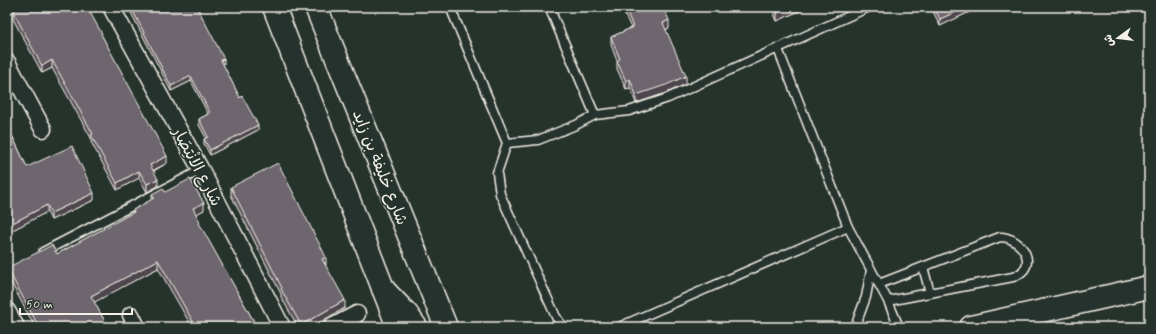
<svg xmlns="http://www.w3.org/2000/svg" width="1156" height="334" font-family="Mynerve,'Playpen Sans Arabic',sans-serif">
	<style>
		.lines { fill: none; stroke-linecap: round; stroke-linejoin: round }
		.service-casing { stroke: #f4f1e8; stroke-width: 11 }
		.minor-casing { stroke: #f4f1e8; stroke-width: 19 }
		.primary-casing { stroke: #f4f1e8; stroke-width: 25 }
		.trunk-casing { stroke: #f4f1e8; stroke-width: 25 }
		.service { stroke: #26332d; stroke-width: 8 }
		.minor { stroke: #26332d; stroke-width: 16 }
		.primary { stroke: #26332d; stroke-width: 22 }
		.trunk { stroke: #26332d; stroke-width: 22 }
		.wall { fill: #5f585f; stroke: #f4f1e8 }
		.shaded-wall { fill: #4d474d; stroke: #f4f1e8 }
		.building { fill: #6e666e; stroke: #f4f1e8 }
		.labels { text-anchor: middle; stroke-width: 3; stroke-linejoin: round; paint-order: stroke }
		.street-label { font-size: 16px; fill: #f4f1e8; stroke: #26332d }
	</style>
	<rect width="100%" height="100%" fill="#26332d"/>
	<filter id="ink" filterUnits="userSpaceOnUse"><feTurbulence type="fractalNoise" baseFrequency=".025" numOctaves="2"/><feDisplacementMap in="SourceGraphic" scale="8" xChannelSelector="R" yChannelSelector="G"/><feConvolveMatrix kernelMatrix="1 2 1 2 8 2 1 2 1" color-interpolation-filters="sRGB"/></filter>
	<g filter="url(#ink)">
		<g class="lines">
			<!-- service casing -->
			<g class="service-casing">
				<g id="service">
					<polyline points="450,7 507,143 497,173 500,194 556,317 563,327"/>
					<polyline points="549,7 595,115"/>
					<polyline points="778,49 848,227 888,301 899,327"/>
					<polyline points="507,143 538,140 576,125 595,115 629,111 668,98 869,7"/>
					<polyline points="43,252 201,170"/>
					<polyline points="923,267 930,293"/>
					<path d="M879 284 1000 237C1022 237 1041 267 1013 277L888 301"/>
					<polyline points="619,327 848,227"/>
					<polyline points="855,327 866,297 871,270"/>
				</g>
			</g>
			<!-- minor casing -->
			<g class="minor-casing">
				<g id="minor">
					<polyline points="111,7 201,170 282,327"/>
					<polyline points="7,62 43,129"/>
					<polyline points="7,311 16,327"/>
					<polyline points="131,315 137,327"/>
					<polyline points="332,327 357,314"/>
				</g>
			</g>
			<!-- primary casing -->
			<g class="primary-casing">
				<g id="primary">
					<polyline points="274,7 398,327"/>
					<polyline points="316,7 446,327"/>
				</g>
			</g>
			<!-- trunk casing -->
			<g class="trunk-casing">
				<g id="trunk">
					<polyline points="383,289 406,313 416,327"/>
					<polyline points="971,327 1149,287"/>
				</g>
			</g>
			<!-- service -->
			<use href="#service" class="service"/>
			<!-- minor -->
			<use href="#minor" class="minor"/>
			<!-- primary -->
			<use href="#primary" class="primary"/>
			<!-- trunk -->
			<use href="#trunk" class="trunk"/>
		</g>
		<!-- wall -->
		<g class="wall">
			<polygon points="128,7 197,7 224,64 223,65 240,98 258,130 210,155 204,144 204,139 206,138 199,125 199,119 208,114 191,81 171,91"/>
			<polygon points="621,7 663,7 669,28 665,30 686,84 666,93 636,103 630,88 626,89 617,69 617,61 611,45 611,37 631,28"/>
			<polygon points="771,7 808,7 777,21"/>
			<polygon points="931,7 980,7 940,26"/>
			<polygon points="13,11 102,36 167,163 154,171 158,186 147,192 139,178 117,190 91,142 91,138 52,68 42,73 13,19"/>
			<polygon points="7,125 27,167 94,200 51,220 47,212 7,233"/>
			<polygon points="231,187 325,265 345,308 311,327 298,327 281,297 281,294 231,195"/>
			<polygon points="165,192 204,210 196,214 200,226 257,327 192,327 158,268 94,302 108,327 35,327 7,275 7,268 57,254 133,213 133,210 152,200 152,194"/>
		</g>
		<!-- shaded-wall -->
		<g class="shaded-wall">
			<polygon points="790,7 808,7 777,21 777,13"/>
			<polygon points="966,7 980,7 940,26 940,19"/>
			<polygon points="669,20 669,28 663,31 663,23"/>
			<polygon points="224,59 224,64 221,66 221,60"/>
			<polygon points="52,60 52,68 42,73 42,66"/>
			<polygon points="191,76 191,81 171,91 171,86"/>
			<polygon points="686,76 686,84 666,93 636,103 636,95"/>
			<polygon points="630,79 630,88 626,89 626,81"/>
			<polygon points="258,125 258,130 210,155 210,150"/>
			<polygon points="167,156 167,163 150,172 150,165"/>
			<polygon points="139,171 139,178 117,190 117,183"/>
			<polygon points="158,179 158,186 147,192 147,184"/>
			<polygon points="94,193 94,200 51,220 51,213"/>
			<polygon points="204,203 204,210 193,216 193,208"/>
			<polygon points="47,205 47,212 7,233 7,226"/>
			<polygon points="326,257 326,265 322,259"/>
			<polygon points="158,260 158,268 91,304 91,296"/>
			<polygon points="345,300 345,308 311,327 301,327 301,325"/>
			<polygon points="44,322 44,327 38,327 38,325"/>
		</g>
		<!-- building -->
		<g class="building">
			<polygon points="20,7 87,7 102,34 101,34 167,156 150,165 158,179 147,184 139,171 117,183 91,135 93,134 52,60 42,66 13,11"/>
			<polygon points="131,7 197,7 224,59 221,60 240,98 242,96 258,125 210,150 204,139 208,137 199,119 210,113 191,76 171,86"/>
			<polygon points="625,7 663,7 669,20 663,23 686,76 666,85 636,95 630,79 626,81 617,61 620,59 611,37 633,27"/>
			<polygon points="775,7 790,7 777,13"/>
			<polygon points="934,7 966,7 940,19"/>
			<polygon points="7,125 27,167 72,146 94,193 51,213 47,205 7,226"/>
			<polygon points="278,163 326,257 322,259 345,300 301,325 281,289 282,288 231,187"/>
			<polygon points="190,179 204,203 193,208 200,222 199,223 257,327 196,327 158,260 91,296 108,327 46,327 44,322 38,325 7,268 52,245 57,254 134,212 133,210 154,198 152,194 163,188 165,192"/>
			<polygon points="363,322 366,327 354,327"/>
		</g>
	</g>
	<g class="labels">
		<!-- street labels -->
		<g class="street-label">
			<text transform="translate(198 166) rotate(62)" y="6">شارع الانْتِصَار</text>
			<text transform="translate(381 167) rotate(68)" y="6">شارع خليفة بن زايد</text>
		</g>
	</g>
	<!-- margin -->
	<rect width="1156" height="334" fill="none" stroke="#26332d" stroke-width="24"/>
	<rect x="12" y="12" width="1132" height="310" fill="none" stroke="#f4f1e8" stroke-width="1.5" filter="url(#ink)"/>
	<!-- north arrow -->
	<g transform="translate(1118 38) rotate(255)" stroke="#26332d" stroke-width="3" paint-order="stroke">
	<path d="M0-3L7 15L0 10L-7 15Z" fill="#f4f1e8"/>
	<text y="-6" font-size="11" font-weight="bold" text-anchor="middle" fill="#f4f1e8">ش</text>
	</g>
	<!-- scale -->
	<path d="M20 308v6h112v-6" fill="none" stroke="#f4f1e8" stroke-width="2"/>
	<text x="26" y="308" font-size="12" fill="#f4f1e8" stroke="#26332d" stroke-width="3" paint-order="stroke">50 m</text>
</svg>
